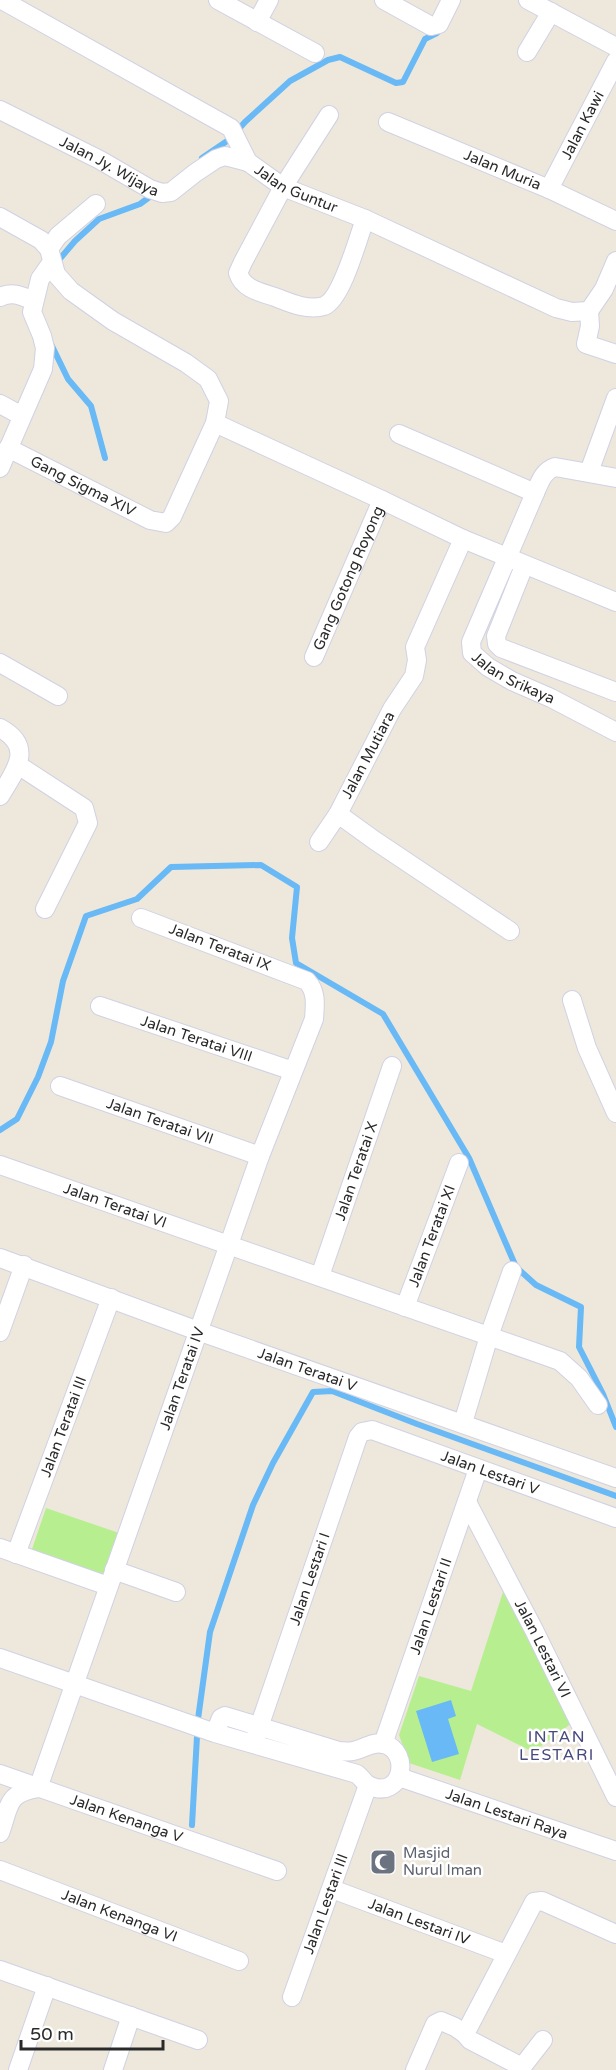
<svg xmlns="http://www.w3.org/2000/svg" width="616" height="2070" font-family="'Varela Round',sans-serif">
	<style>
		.pitch { fill: #b7ef90 }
		.water { fill: #68b9f5 }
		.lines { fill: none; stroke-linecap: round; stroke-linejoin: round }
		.stream { stroke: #68b9f5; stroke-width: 6 }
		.minor-casing { stroke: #d0d1e4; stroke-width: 20 }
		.minor { stroke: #fff; stroke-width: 18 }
		.labels { text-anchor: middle; stroke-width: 5; stroke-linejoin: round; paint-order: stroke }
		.street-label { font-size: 15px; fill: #2a2a2a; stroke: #fff }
		.worship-label { font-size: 15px; fill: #5b616d; stroke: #fff; text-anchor: start }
		.neighbourhood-label { font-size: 16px; letter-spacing: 1.5px; fill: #48497e; stroke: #fff }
	</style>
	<rect width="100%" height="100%" fill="#ede8db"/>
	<!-- pitch -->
	<g class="pitch">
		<polygon points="46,1508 122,1534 106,1578 31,1552"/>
		<polygon points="503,1592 572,1723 533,1752 477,1724 460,1780 409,1763 399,1735 419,1676 471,1691"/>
	</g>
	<!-- water -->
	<polygon class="water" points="451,1700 456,1716 448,1719 459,1754 432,1762 416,1711"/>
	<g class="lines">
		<!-- stream -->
		<g class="stream">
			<polyline points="202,158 230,139 245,122 290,81 328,60 340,57 396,83 403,82 425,39 437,33"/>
			<polyline points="58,261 75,241 99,219 140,204 155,193"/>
			<polyline points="51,344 68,379 91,406 105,458"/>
			<polyline points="0,1130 17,1119 38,1077 51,1042 63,981 86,916 137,899 171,867 261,865 297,887 292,938 296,963 383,1014 469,1158 516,1267 536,1285 581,1307 579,1347 603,1394 616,1427"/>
			<polyline points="192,1825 198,1719 210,1632 253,1505 273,1463 313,1392 332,1391 417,1424 616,1496"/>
		</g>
		<!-- minor casing -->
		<g class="minor-casing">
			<g id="minor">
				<path id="s1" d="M2 0 231 128 248 162 283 187 365 219 556 308 572 312 589 311"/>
				<polyline points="218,0 315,53"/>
				<polyline points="384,0 431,26 439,24 451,0"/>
				<polyline points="528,0 616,47"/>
				<polyline points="257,22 269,0"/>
				<polyline points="527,52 551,12"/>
				<path id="s2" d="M0 110 100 160 150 189 162 193 171 192 195 173 216 159 225 156 248 162"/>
				<path d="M329 115 283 187 243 262 238 273C243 289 260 292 275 297 290 303 308 311 324 306 342 299 358 238 365 219"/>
				<path id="s3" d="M388 122 549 189 616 221"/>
				<path id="s4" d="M549 189 616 61"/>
				<polyline points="0,217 41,240 49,249"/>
				<path d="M0 297C13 291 22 296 34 301"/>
				<polyline points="589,311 590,326 586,344 616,354"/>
				<polyline points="589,311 604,289 616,261"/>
				<polyline points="0,404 22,416"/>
				<polyline points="215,423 382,500 463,539 616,602"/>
				<polyline points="399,434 535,493"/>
				<path id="s5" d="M8 448 150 520 166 523 172 517 215 423 219 401 208 379 186 363 113 321 71 291 56 274 49 249 58 236 96 204"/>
				<polyline points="0,468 43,369 45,348 42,336 32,312 40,279 52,262"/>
				<polyline points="589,472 616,398"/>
				<path id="s6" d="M616 478 555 467C543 471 540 482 535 493L471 642 472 653 488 667 512 681 551 698 616 732"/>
				<polyline points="463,539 415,647 417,660 414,676 392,709 338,814 374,840 510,931"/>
				<polyline points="524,566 496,636 497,644 501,648 616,692"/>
				<path id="s7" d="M314 657 382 500"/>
				<polyline points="0,663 58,696"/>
				<path d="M0 728C35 747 15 771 0 796"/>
				<polyline points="18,765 84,808 88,823 45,909"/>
				<polyline points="319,842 338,814"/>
				<polyline points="572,1000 587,1048 616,1113"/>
				<path id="s8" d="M100 1006 293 1071"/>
				<path id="s9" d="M60 1086 260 1156"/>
				<path id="s10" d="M0 1165 560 1361 579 1378 598 1405"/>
				<path id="s11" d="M0 1258 198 1331 616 1478"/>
				<path id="s12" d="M320 1276 392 1066"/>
				<path id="s13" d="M405 1307 459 1163"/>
				<polyline points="0,1332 24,1265"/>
				<polyline points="463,1423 489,1336 512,1271"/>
				<path id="s14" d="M467 1502 534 1630 616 1797"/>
				<polyline points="0,1548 108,1586"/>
				<path id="s15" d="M16 1554 111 1298"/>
				<polyline points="114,1570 176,1592"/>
				<path d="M0 1658 215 1733 357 1774C362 1778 365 1784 370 1786 402 1800 412 1752 384 1744 372 1741 364 1749 353 1751 349 1752 343 1751 339 1751L225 1716 221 1718 215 1733"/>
				<path id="s16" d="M256 1736 358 1437 362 1432 372 1430 616 1518"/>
				<path id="s17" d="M383 1744 478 1469"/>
				<path id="s18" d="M0 1774 277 1871"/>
				<path id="s19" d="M399 1777 616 1851"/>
				<path id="s20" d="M38 1788 260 1156 314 1019C315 1005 317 992 307 981L141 918"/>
				<path d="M0 1833C10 1806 6 1793 38 1788"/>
				<path id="s21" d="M0 1870 239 1961"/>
				<path id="s22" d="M332 1889 506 1954"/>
				<polyline points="0,1970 198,2040"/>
				<path id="s23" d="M292 1997 368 1785"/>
				<polyline points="522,2067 543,2040"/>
				<polyline points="18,2070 47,1986"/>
				<polyline points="113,2070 131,2016"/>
				<polyline points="415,2070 435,2024 441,2021 455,2027 465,2034"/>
				<polyline points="521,2070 522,2067 470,2040 465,2034 534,1902 542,1901 616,1934"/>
			</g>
		</g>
		<!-- minor -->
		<use href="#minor" class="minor"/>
	</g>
	<!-- icons -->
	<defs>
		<g id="mosque-square" transform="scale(1.35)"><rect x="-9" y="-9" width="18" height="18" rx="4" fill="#6b7280" stroke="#fff"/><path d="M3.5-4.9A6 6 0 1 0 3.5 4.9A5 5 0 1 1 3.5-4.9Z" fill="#fff"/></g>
	</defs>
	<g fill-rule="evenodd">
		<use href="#mosque-square" x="383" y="1862"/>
	</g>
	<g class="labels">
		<!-- street labels -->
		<g class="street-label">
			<text dy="5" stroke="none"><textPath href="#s4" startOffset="72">Jalan Kawi</textPath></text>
			<text dy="5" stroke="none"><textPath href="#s2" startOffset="123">Jalan Jy. Wijaya</textPath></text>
			<text dy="5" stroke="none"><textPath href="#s3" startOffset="124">Jalan Muria</textPath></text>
			<text dy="5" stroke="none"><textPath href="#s1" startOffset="356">Jalan Guntur</textPath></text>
			<text dy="5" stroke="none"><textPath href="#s5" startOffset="84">Gang Sigma XIV</textPath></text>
			<text dy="5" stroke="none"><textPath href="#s7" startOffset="86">Gang Gotong Royong</textPath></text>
			<text dy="5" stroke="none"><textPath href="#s6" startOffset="318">Jalan Srikaya</textPath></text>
			<text transform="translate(368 755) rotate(-62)" y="5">Jalan Mutiara</text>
			<text transform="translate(220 947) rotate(21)" y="5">Jalan Teratai IX</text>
			<text dy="5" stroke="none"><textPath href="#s8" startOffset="102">Jalan Teratai VIII</textPath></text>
			<text dy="5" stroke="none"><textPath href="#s9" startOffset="106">Jalan Teratai VII</textPath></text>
			<text dy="5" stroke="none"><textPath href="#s12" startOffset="111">Jalan Teratai X</textPath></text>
			<text dy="5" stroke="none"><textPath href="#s10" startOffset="122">Jalan Teratai VI</textPath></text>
			<text dy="5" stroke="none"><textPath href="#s13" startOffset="76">Jalan Teratai XI</textPath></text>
			<text dy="5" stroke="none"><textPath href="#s11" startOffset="327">Jalan Teratai V</textPath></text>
			<text dy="5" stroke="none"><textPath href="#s20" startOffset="434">Jalan Teratai IV</textPath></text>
			<text dy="5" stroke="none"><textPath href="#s15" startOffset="136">Jalan Teratai III</textPath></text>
			<text dy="5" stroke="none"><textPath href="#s16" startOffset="458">Jalan Lestari V</textPath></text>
			<text dy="5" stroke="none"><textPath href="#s16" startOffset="166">Jalan Lestari I</textPath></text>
			<text dy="5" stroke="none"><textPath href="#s17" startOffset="146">Jalan Lestari II</textPath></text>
			<text dy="5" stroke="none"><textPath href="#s14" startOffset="165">Jalan Lestari VI</textPath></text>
			<text dy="5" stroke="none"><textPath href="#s19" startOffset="114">Jalan Lestari Raya</textPath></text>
			<text dy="5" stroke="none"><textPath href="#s18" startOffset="134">Jalan Kenanga V</textPath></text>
			<text dy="5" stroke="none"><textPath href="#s23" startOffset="99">Jalan Lestari III</textPath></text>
			<text dy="5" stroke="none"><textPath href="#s21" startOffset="128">Jalan Kenanga VI</textPath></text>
			<text dy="5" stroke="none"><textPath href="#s22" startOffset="93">Jalan Lestari IV</textPath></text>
		</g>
		<!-- worship labels -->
		<g class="worship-label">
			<text x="403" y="1858">Masjid<tspan x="403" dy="17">Nurul Iman</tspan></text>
		</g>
		<!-- neighbourhood labels -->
		<g class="neighbourhood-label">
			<text x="557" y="1742">INTAN<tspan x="557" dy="18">LESTARI</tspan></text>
		</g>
	</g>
	<!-- scale -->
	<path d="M21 2040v9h142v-9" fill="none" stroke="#2a2a2a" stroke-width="3"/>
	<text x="30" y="2040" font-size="18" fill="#2a2a2a" stroke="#ffffff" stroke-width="4.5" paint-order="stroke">50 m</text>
</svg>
